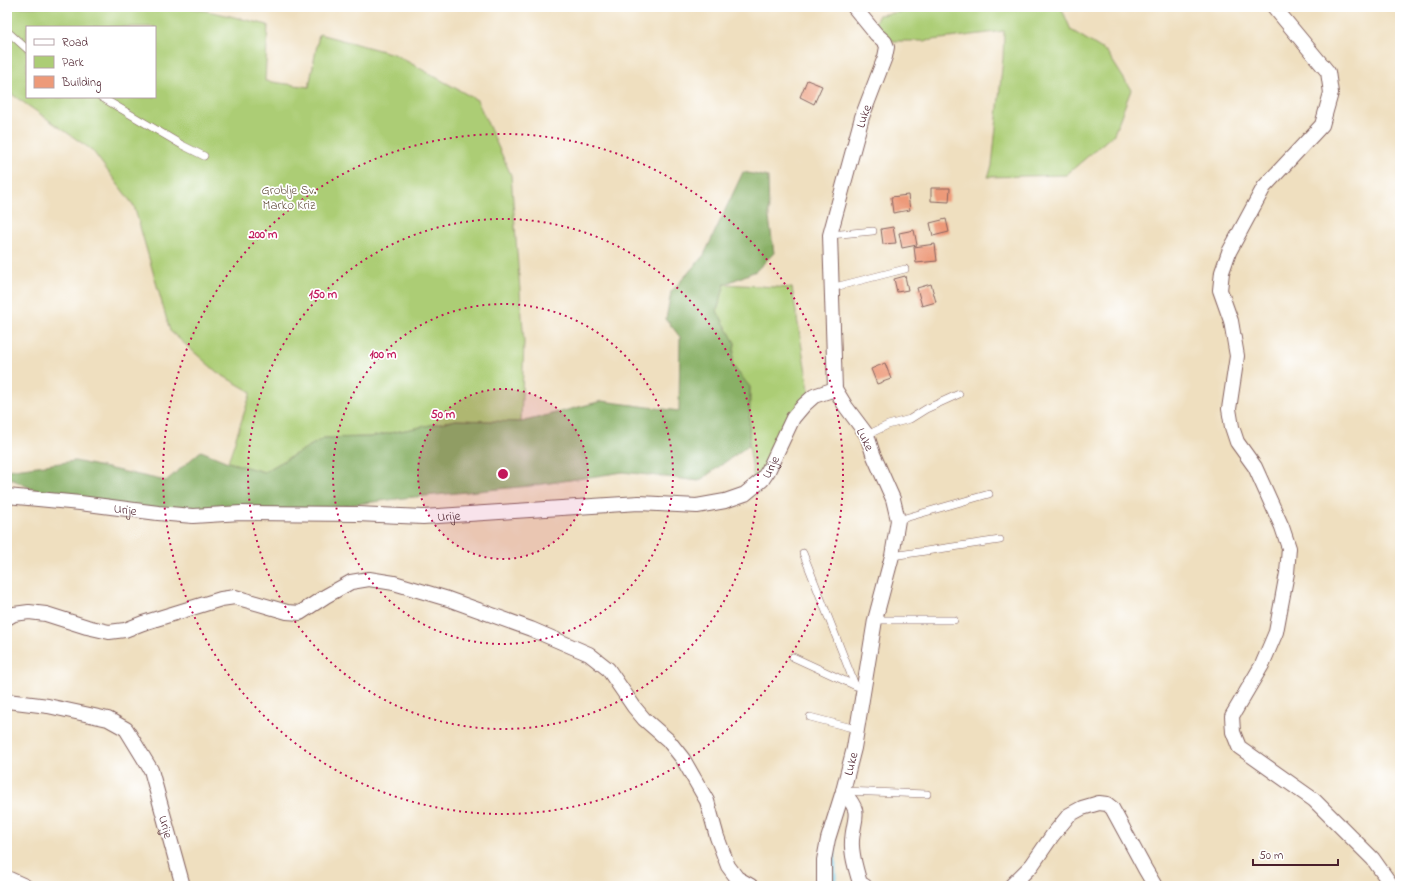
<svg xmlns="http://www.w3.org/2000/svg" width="1407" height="893" font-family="'Indie Flower',sans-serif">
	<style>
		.green { fill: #accd75; stroke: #7b7650; fill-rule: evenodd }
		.forest { fill: #89b066; stroke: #6a6848 }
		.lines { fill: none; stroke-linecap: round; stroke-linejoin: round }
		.stream { stroke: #67c6e5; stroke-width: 3.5 }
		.building { fill: #ed9a79 }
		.lane-casing { stroke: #84625f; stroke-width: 8 }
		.street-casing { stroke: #84625f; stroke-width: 16 }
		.lane { stroke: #fff; stroke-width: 7 }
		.street { stroke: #fff; stroke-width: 14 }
		.ring { fill: none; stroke: #c2185b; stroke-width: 2; stroke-dasharray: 2 4 }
		.labels { text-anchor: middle; stroke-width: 3.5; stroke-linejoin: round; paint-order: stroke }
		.street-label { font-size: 13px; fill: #4a1f2b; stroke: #fff }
		.park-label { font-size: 13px; fill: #675341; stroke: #fff }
		.centre { fill: #c2185b; stroke: #fff; stroke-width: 2 }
		.ring-label { font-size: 12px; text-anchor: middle; font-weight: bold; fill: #c2185b; stroke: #fff; stroke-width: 3.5; stroke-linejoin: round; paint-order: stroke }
	</style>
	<rect width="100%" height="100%" fill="#fff"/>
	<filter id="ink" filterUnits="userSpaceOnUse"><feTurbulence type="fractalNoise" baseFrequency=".025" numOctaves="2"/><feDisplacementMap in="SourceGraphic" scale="8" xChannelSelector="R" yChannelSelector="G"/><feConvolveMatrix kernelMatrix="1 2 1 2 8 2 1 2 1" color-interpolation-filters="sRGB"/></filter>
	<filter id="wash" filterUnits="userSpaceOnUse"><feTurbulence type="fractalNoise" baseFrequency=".012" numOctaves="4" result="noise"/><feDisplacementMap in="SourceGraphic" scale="16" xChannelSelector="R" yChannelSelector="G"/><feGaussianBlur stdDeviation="0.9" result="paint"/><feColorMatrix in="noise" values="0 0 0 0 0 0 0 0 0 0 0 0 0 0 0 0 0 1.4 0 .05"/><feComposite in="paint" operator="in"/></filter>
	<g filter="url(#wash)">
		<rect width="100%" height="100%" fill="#efdfbf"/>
		<!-- green -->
		<g class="green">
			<path d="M7 7H185L217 13 268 25 265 81 309 87 319 34 394 54 477 100 511 175 524 342 521 422 456 420 370 437 324 438 264 472 228 462 251 392 218 373 170 331 134 206 92 150 7 91ZM27 27H155V97H27Z"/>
			<polygon points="933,7 1061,7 1071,30 1107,52 1131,90 1114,134 1066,175 988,177 992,166 1003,58 1004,31 925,41 893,41 875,23 879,15"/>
			<polygon points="725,284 792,288 810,396 755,487 749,445 750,387 732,365 735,343 717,311"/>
		</g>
		<!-- forest -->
		<polygon class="forest" points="743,172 768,177 769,218 774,253 756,271 725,284 717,311 735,343 732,365 750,387 749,445 699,481 623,472 530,486 404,498 256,517 58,501 7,477 7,470 75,461 166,481 201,451 228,462 264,472 324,438 370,437 456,420 521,422 602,401 679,411 680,337 666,319 671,292 704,255"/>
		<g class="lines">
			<!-- stream -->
			<polyline class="stream" points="834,839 835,886"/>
		</g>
		<g id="blocks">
			<!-- building -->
			<g class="building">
				<polygon points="807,80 822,86 814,104 800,97"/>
				<polygon points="931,188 950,188 949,202 931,201"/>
				<polygon points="908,195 910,210 893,213 891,197"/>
				<polygon points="946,219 949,232 933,236 930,223"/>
				<polygon points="893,227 896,243 883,244 881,229"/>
				<polygon points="914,230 917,245 902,248 899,233"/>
				<polygon points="935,244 937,261 916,263 914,247"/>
				<polygon points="905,276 908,290 897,292 894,279"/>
				<polygon points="931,284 936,302 922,306 917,288"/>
				<polygon points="885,363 891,379 877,384 871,369"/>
			</g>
		</g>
	</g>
	<g filter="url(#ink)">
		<use href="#blocks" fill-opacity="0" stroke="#84625f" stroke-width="1"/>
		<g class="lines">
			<!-- lane casing -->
			<g class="lane-casing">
				<g id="lane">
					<polyline points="7,31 27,49"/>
					<polyline points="101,97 182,145 204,156"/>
					<polyline points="830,235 873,231"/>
					<polyline points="831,288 905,269"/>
					<polyline points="867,435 888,425 910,419 926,409 959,394"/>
					<polyline points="898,520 989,494"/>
					<polyline points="803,553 855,685"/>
					<polyline points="892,556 1000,540"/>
					<polyline points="875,620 954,620"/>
					<polyline points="793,657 856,686"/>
					<polyline points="810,717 856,729"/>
					<polyline points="843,791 927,794"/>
				</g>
			</g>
			<!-- street casing -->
			<g class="street-casing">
				<g id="street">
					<polyline points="1274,7 1328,72 1331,93 1322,125 1264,187 1229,252 1222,272 1220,290 1231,321 1237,356 1229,409 1232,427 1237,442 1255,467 1282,527 1289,548 1287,573 1276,632 1262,665 1232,716 1233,732 1239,747 1314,800 1373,859 1392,886"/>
					<path id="s1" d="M7 496 80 503 158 513 193 516 241 513 357 514 423 517 639 503 697 506 725 501 745 494 762 480 768 471 793 418 804 405 814 396 835 389"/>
					<polyline points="7,618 14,614 29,612 46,614 87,627 109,632 125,630 143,623 221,599 235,597 287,612 300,613 326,596 351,582 369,579 394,583 448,599 531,629 589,654 608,669 634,707 644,719 668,740 683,759 707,801 717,837 728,866 737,878 751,886"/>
					<path id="s2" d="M7 701 48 706 108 719 126 729 151 770 183 886"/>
					<path d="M843 791C863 815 854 814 852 840 851 854 856 870 860 883L865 886"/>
					<polyline points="7,878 25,886"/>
					<path id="s3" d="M824 886V860L828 839 843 791 854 748 875 620 892 556 898 520 893 499 873 454 867 435 846 407 835 389 830 235 862 117 885 57 887 47 885 42 876 34 854 7"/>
					<polyline points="1011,886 1032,865 1052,836 1069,815 1082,808 1099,803 1107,804 1112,808 1145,869 1155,886"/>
				</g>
			</g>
			<!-- lane -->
			<use href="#lane" class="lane"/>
			<!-- street -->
			<use href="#street" class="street"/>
		</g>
	</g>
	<!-- distance rings -->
	<circle cx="503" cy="474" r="85" fill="#c2185b" fill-opacity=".12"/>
	<g class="ring">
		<circle cx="503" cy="474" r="85"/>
		<circle cx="503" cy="474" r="170"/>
		<circle cx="503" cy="474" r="255"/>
		<circle cx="503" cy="474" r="340"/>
	</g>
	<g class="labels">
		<!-- street labels -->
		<g class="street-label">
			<text dy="5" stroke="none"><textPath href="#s3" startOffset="799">Luke</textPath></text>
			<text transform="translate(866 439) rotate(64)" y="5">Luke</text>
			<text dy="5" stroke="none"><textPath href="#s1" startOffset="779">Urije</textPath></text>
			<text dy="5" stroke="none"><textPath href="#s1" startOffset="119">Urije</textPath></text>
			<text dy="5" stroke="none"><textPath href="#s1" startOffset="443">Urije</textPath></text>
			<text dy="5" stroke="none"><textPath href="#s3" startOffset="126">Luke</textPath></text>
			<text dy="5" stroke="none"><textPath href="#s2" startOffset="230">Urije</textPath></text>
		</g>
		<!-- park labels -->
		<g class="park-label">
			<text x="289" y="194">Groblje Sv.<tspan x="289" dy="15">Marko Kriz</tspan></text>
		</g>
	</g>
	<circle cx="503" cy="474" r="6" class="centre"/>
	<g class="ring-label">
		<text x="263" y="238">200 m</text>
		<text x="323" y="298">150 m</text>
		<text x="383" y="358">100 m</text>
		<text x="443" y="418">50 m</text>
	</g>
	<!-- margin -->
	<rect width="1407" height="893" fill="none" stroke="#fff" stroke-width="24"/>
	<!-- legend -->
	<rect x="26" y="26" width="130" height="72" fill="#ffffff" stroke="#b7a5aa"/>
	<rect x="34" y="39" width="20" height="6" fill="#ffffff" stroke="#b7a5aa"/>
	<text x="62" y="46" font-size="12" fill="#4a1f2b">Road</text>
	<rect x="34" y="56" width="20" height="12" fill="#accd75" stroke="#b7a5aa"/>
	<text x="62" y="66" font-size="12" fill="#4a1f2b">Park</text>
	<rect x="34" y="76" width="20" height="12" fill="#ed9a79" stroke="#b7a5aa"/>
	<text x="62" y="86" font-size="12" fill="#4a1f2b">Building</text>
	<!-- scale -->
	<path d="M1253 859v6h85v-6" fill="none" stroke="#4a1f2b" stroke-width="2"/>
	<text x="1259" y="859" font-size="12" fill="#4a1f2b" stroke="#ffffff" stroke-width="3" paint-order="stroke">50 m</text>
</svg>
